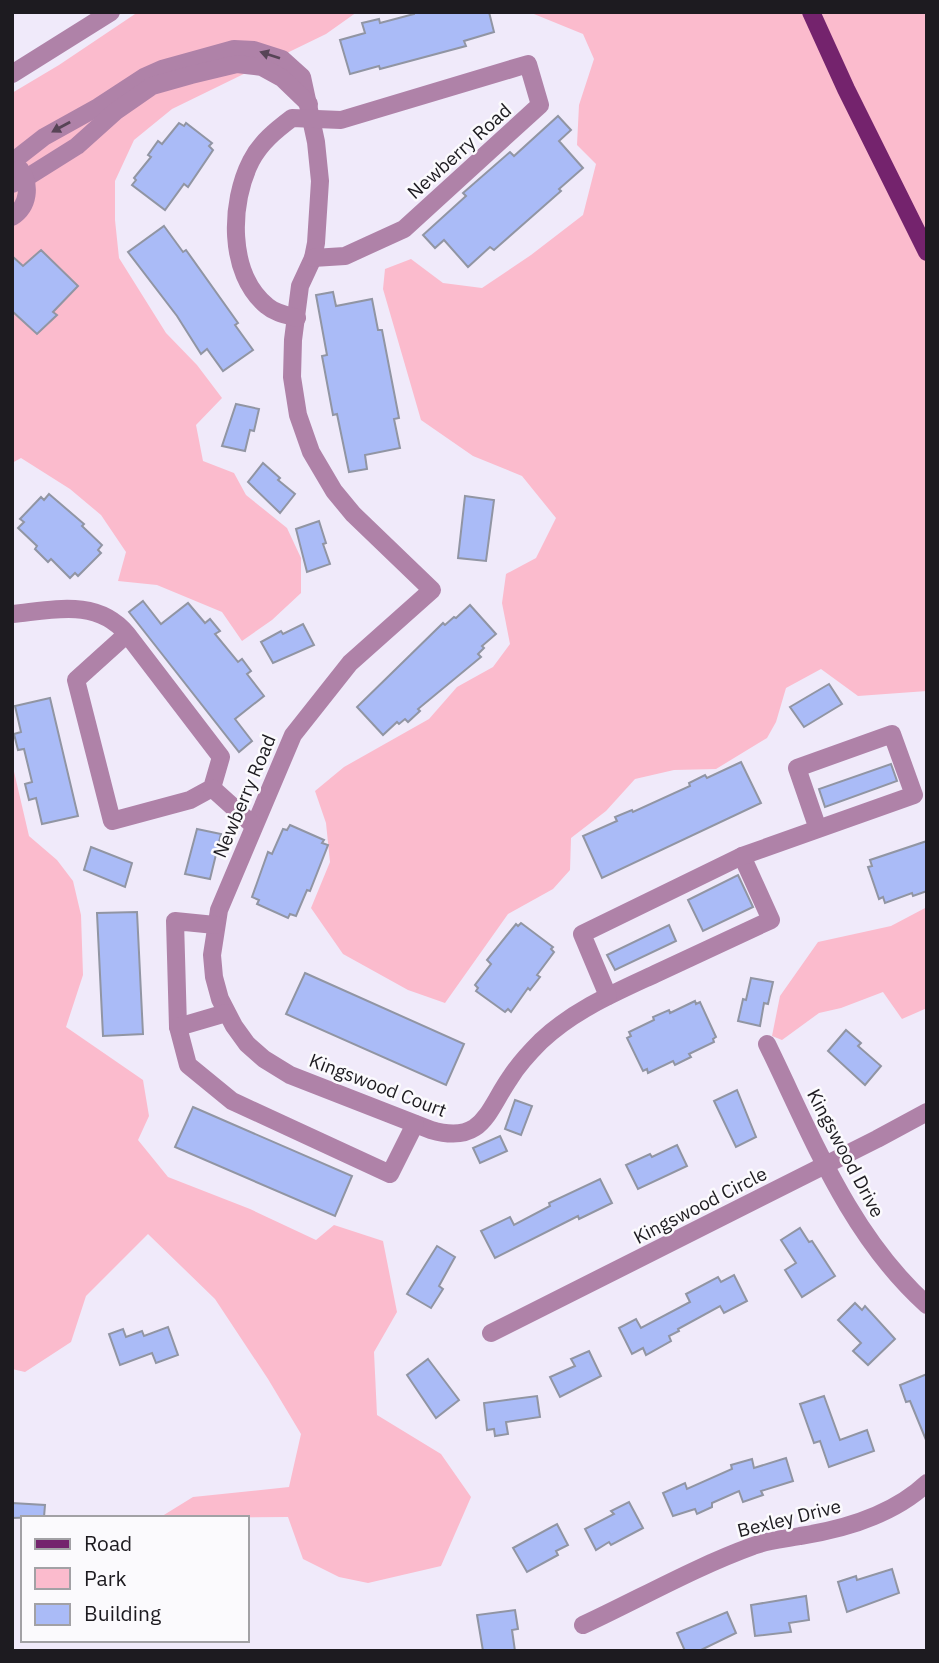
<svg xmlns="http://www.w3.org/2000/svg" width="939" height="1663" font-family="'IBM Plex Sans',sans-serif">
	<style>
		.green { fill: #fbbbcd }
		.building { fill: #aabbf7; stroke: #9195a3; stroke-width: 2 }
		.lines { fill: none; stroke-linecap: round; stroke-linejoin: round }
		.minor { stroke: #af82a8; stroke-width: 18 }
		.major { stroke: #74236d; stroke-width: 18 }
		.oneway { fill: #574456 }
		.labels { text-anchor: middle; stroke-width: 5; stroke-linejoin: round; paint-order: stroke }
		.street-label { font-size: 19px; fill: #1d1b20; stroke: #fbfafd }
	</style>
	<rect width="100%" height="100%" fill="#f0eafa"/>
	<!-- green -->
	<g class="green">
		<polygon points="138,12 357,12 326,34 172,109 134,140 115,181 115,220 119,258 166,333 197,365 222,398 196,425 203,461 234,473 246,495 287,528 301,558 301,593 272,620 242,641 222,612 157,585 118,581 126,552 101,515 70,489 21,458 12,463 12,93 59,65"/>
		<polygon points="529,12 927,12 927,691 858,696 821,669 786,688 776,722 767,738 716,769 674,770 635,779 606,811 571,838 570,870 553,889 508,914 445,1003 408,990 343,954 311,908 330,862 326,823 315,791 344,767 429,719 457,687 493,667 510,644 502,603 506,574 536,558 556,518 522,476 473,456 421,420 383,289 385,269 411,259 443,283 482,288 531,255 583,215 596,164 577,145 579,105 594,59 583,34"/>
		<polygon points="12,763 29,836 57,860 73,881 81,915 83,975 66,1027 143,1080 149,1116 138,1140 168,1177 250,1209 316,1240 334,1225 383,1241 397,1312 374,1352 377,1415 441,1454 471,1497 441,1566 368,1583 339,1577 303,1559 288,1517 159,1518 193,1497 289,1487 301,1434 268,1379 215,1299 148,1234 86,1296 71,1342 25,1372 12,1369"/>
		<polygon points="927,907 927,1008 902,1019 883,992 841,1008 819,1013 782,1040 772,1036 780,996 818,942 891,926"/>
	</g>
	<!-- building -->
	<g class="building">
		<polygon points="414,12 489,12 494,32 464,41 466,46 380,69 379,66 350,74 340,40 365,33 362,23 379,19 380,23 414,14"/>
		<polygon points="558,116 571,130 559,141 583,168 559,189 561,191 494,250 490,247 468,267 444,240 435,248 423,235 466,196 463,193 510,152 514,156"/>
		<polygon points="179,123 184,126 186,123 212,143 209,146 213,150 188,187 184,184 165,210 132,185 136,180 134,178 151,157 148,155 158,141 162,144"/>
		<polygon points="164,226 183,252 186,250 238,323 235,325 253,350 223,371 207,349 201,354 177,316 128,252"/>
		<polygon points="41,250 78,286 53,312 57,315 37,334 12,311 12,256 23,266"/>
		<polygon points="333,292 336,306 372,299 378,330 382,330 399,418 394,419 400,448 365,455 367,469 349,472 337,414 333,415 322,356 327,355 316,295"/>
		<polygon points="236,404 259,409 254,431 250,430 245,451 222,446"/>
		<polygon points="263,463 280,478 278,480 295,494 280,513 248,482"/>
		<polygon points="49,494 84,524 82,526 102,545 98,550 101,553 78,576 75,573 70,578 51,559 48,562 35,549 37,546 18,528 24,522 20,519 41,497 44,500"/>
		<polygon points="465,496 494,500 486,561 458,558"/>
		<polygon points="319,521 326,543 323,544 330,564 307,572 296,529"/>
		<polygon points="143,601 161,624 188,603 205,623 210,619 220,631 215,634 238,662 242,659 251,671 247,674 264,696 235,719 252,741 239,752 129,612"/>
		<polygon points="470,605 496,634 482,646 484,648 478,654 481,657 418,709 420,711 408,722 405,719 399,724 397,722 383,735 357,707 443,623 445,625 454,617 456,618"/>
		<polygon points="303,624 314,645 273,663 261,642 281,631 283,634"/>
		<polygon points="829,684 842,704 804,727 790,707"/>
		<polygon points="50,698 78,816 42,824 36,798 29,800 25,784 32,782 24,749 18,750 14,734 21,732 15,706"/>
		<polygon points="741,762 761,803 602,878 583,836 617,821 615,817 632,810 633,812 690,786 689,783 705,775 707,778"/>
		<polygon points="891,764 897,781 825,807 819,789"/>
		<polygon points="290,825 324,840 322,843 328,845 310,891 307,890 296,916 290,914 288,918 257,904 259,900 252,897 268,852 272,854 283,829 287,830"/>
		<polygon points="197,829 221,834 210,879 185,874"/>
		<polygon points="927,841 927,891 913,896 912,893 885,903 883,897 879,899 868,867 872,866 870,860"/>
		<polygon points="91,847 132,863 125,887 84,870"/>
		<polygon points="738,875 753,907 703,931 688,900"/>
		<polygon points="137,912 143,1034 103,1036 97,913"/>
		<polygon points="521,923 553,947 551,949 554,952 537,975 540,977 530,990 528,988 511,1012 508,1009 505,1012 476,991 478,988 475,985 491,964 487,960 516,924 518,926"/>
		<polygon points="669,925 676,941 615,970 607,955"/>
		<polygon points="305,973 464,1044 446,1085 286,1014"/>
		<polygon points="751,978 773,982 768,1004 764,1003 760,1026 738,1021 743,999 746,1000"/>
		<polygon points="695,1001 696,1004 700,1002 716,1037 713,1039 714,1042 689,1054 691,1057 675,1065 673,1061 648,1073 647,1069 643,1071 627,1038 631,1036 629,1032 654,1020 653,1017 669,1010 670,1013"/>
		<polygon points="846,1030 861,1043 858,1046 881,1066 865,1085 828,1051"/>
		<polygon points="737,1090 756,1137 736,1147 714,1101"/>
		<polygon points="515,1100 532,1106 521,1135 505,1129"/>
		<polygon points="193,1107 352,1176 335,1216 175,1147"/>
		<polygon points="500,1136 507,1151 480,1163 473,1148"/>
		<polygon points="677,1145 687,1166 638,1189 626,1165 650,1154 652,1157"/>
		<polygon points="600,1179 612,1203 579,1219 578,1216 495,1258 481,1231 510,1217 514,1225 550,1206 549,1203"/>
		<polygon points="800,1228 809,1242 812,1241 835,1276 802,1297 785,1270 796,1263 781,1240"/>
		<polygon points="437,1246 455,1257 439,1286 443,1289 431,1308 407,1294"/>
		<polygon points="734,1275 747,1301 724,1313 720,1306 678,1329 679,1331 669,1336 671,1341 646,1355 643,1348 632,1354 619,1328 636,1319 641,1328 690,1302 686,1294 718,1277 721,1282"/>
		<polygon points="855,1303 862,1310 865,1306 895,1339 868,1365 853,1351 861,1343 838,1320"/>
		<polygon points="168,1327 178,1355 156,1363 152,1353 120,1365 109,1334 123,1329 126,1337 142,1331 144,1336"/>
		<polygon points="589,1351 601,1376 560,1397 550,1377 575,1366 571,1359"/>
		<polygon points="428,1359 459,1400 436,1418 407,1375"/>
		<polygon points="927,1374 927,1440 926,1440 910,1401 906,1402 900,1385"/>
		<polygon points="537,1396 540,1417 506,1422 508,1434 495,1436 494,1429 487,1430 484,1403"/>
		<polygon points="824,1396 840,1440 867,1430 874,1451 829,1467 820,1441 814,1443 800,1404"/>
		<polygon points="786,1458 793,1481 761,1491 763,1495 743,1502 739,1491 712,1503 712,1507 697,1514 695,1509 673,1516 663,1493 685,1483 687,1489 732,1469 731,1465 752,1459 754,1468"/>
		<polygon points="629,1502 643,1528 611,1545 609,1542 596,1550 585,1529 614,1514 611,1511"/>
		<polygon points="12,1503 45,1505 44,1517 12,1518"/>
		<polygon points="557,1524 568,1545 556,1551 558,1555 527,1572 513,1548"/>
		<polygon points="892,1569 899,1593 847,1612 838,1582 856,1576 857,1580"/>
		<polygon points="806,1596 809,1620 789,1623 791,1632 755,1636 751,1605"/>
		<polygon points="515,1610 518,1629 512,1630 515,1651 483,1651 477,1615"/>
		<polygon points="727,1612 736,1633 699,1651 685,1651 677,1633"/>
	</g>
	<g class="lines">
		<!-- minor -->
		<g class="minor">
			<polyline points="12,74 111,12"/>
			<path d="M12 162 44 137 98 107 144 77 162 69 234 49 254 50 282 59 302 77 316 142 320 181 316 243 313 258 300 286 293 340 292 377 298 415 311 452 334 491 353 514 432 590 350 663 293 735 219 910 212 955 214 977 220 999 234 1026 247 1044 264 1059 290 1075 431 1130C483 1145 487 1111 510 1078 518 1065 529 1053 541 1041 574 1010 614 993 655 974 694 956 733 938 771 920L742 856"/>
			<polyline points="12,184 26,178 77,146 116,111 152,86 191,75 237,64 262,67 282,78 309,104"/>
			<path d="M12 217C29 206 31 185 20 169"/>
			<path d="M297 318C286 315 275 313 267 306 227 273 230 202 251 161 260 143 276 130 292 118L341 120 528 64 540 105 404 229 345 256 313 258"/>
			<path d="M12 614C53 610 97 598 127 634L221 757 212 788 190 800 112 821 76 680 127 634"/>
			<polyline points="212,788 253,825"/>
			<polyline points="215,925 175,921 178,1027 188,1065 232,1101 390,1174 415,1124"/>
			<polyline points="608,996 582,934 742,856 914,795 892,734 797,768 818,829"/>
			<polyline points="178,1027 226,1013"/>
			<path d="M767 1044C812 1136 849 1235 927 1305"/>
			<polyline points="491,1333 877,1139 927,1112"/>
			<path d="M583 1625C639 1599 695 1567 753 1546 768 1540 785 1539 800 1536 845 1529 893 1515 927 1483"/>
		</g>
		<!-- major -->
		<polyline class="major" points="811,12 846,89 927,252"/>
	</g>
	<!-- one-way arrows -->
	<defs><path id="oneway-solid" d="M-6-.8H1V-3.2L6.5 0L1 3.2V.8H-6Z" transform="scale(1.75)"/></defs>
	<g class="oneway">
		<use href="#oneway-solid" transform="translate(270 55) rotate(-162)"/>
		<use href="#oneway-solid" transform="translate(61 127) rotate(151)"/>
	</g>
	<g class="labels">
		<!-- street labels -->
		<g class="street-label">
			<text transform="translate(459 151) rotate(-42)" y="7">Newberry Road</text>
			<text transform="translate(244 796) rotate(-67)" y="7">Newberry Road</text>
			<text transform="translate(378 1085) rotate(21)" y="7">Kingswood Court</text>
			<text transform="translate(846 1153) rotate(62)" y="7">Kingswood Drive</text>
			<text transform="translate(700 1205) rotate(-27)" y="7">Kingswood Circle</text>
			<text transform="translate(789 1518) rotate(-14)" y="7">Bexley Drive</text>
		</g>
	</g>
	<!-- border -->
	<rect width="939" height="1663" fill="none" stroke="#1d1b20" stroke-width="28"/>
	<!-- legend -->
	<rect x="21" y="1516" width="228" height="126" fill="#fbfafd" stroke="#a2a1a5" stroke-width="2"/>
	<rect x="35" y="1539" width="35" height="10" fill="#74236d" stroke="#a2a1a5" stroke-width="2"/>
	<text x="84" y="1551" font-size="21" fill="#1d1b20">Road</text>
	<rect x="35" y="1568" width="35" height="21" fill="#fbbbcd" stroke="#a2a1a5" stroke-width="2"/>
	<text x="84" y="1586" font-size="21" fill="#1d1b20">Park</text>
	<rect x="35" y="1604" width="35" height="21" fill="#aabbf7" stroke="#a2a1a5" stroke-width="2"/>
	<text x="84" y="1621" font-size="21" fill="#1d1b20">Building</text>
</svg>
